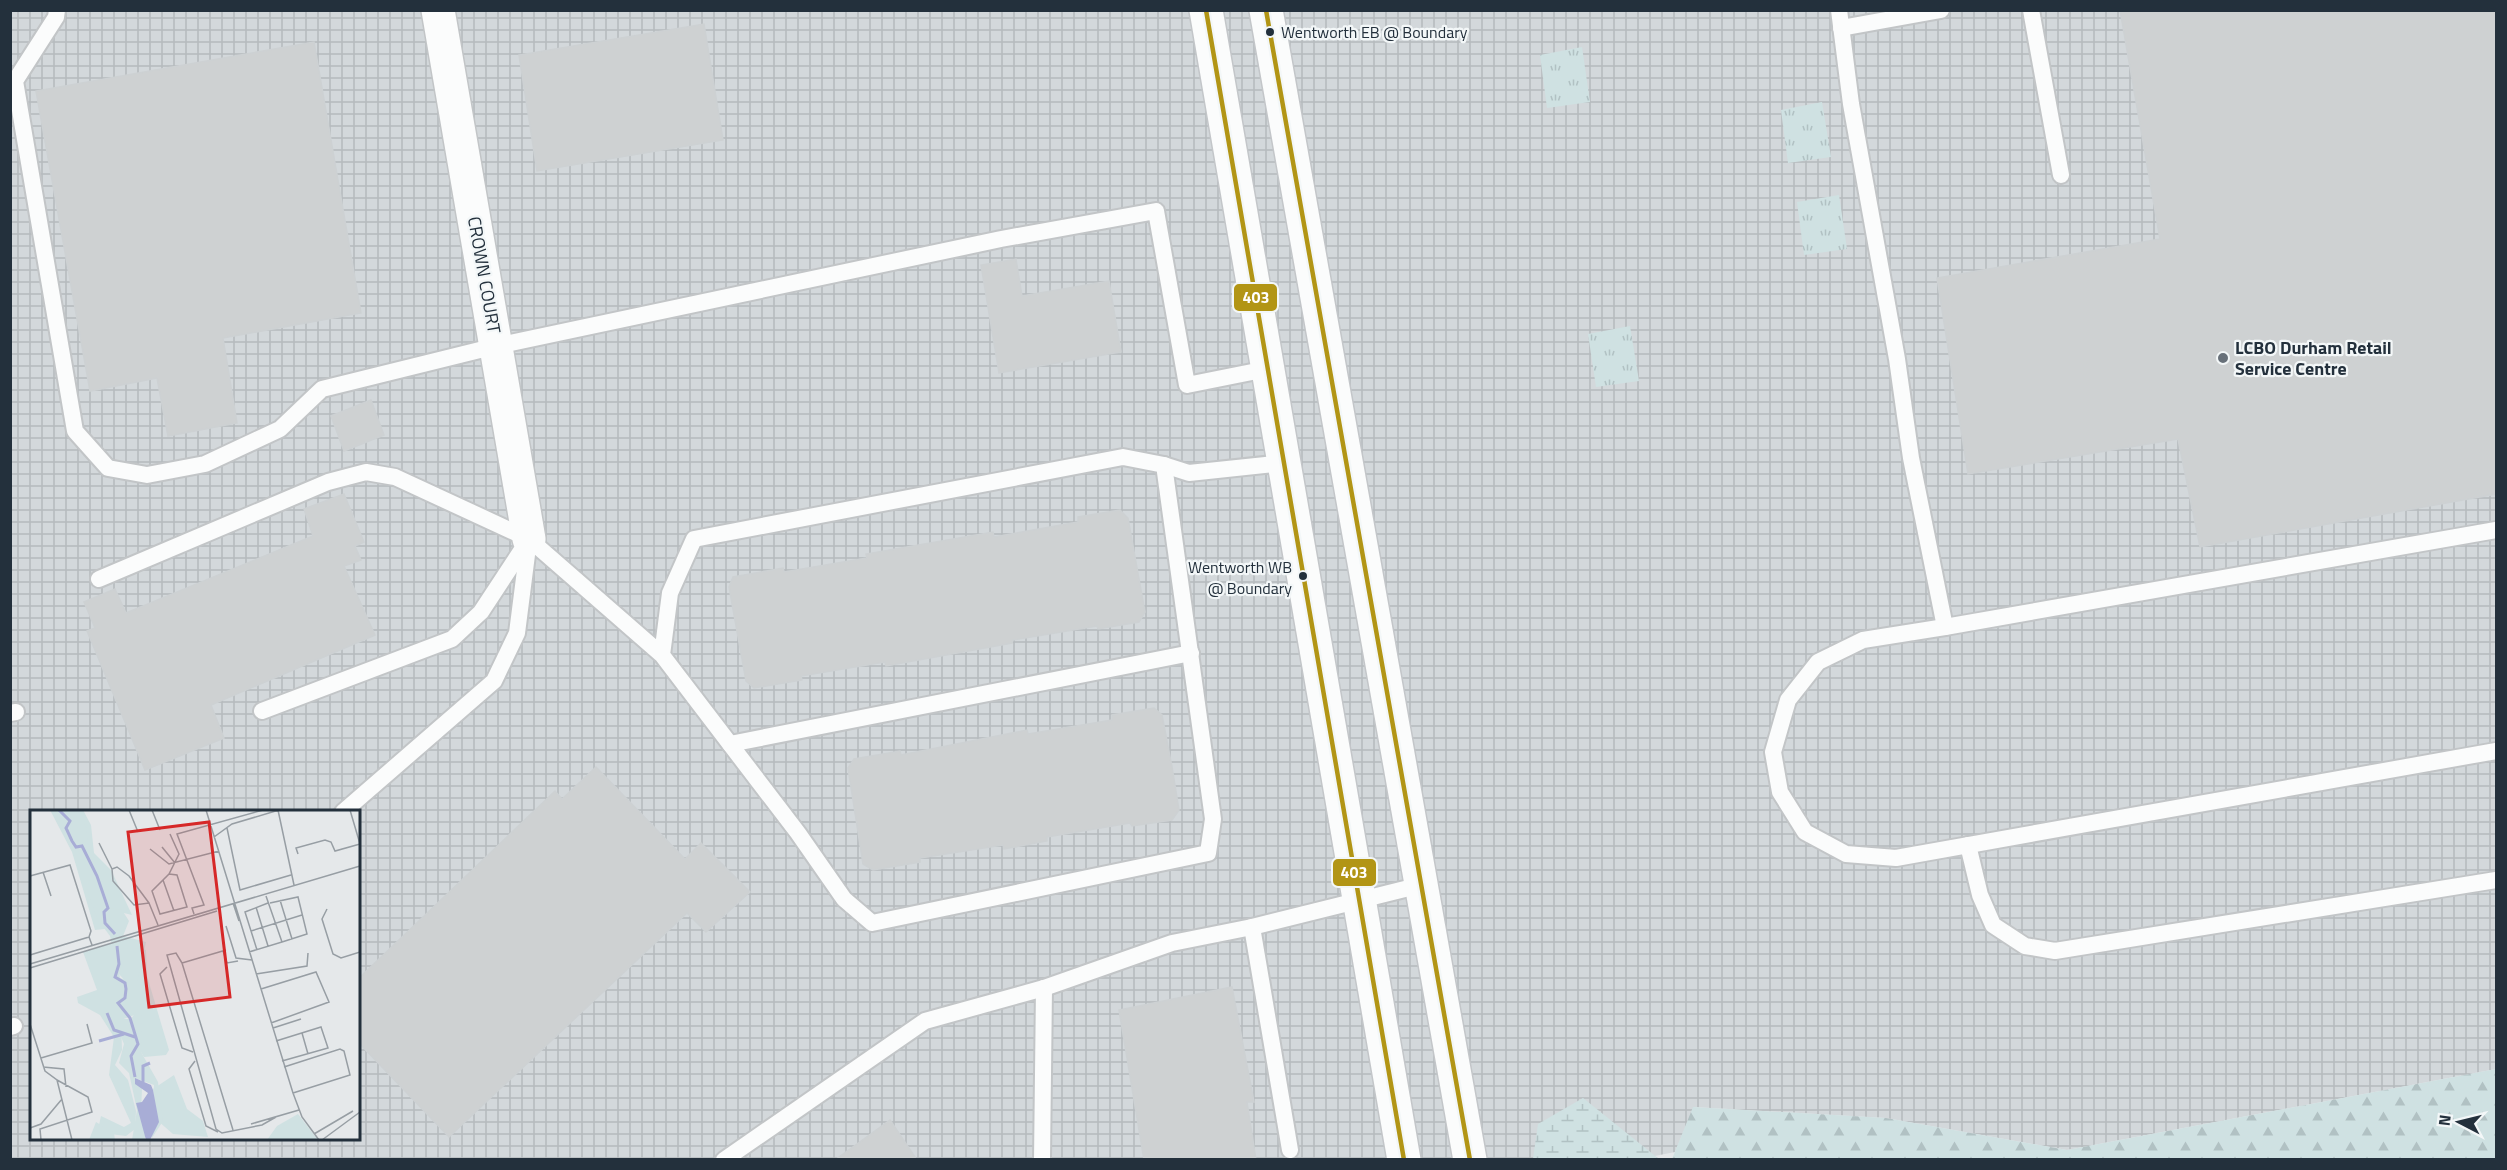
<svg xmlns="http://www.w3.org/2000/svg" width="2507" height="1170" font-family="'Titillium Web',sans-serif">
	<style>
		.industrial { fill: url(#industrial-grid); fill-rule: evenodd }
		.grass { fill: url(#grass-tufts) }
		.forest { fill: url(#forest-firs) }
		.wetland { fill: url(#wetland-marsh) }
		.building { fill: #ced1d2; stroke: #cdd1d3; stroke-width: 1.5 }
		.lines { fill: none; stroke-linecap: round; stroke-linejoin: round }
		.service-casing { stroke: #c2c5c7; stroke-width: 20 }
		.minor-casing { stroke: #c2c5c7; stroke-width: 36 }
		.secondary-casing { stroke: #c3c6c9; stroke-width: 36 }
		.service { stroke: #fbfcfc; stroke-width: 16 }
		.minor { stroke: #fbfcfc; stroke-width: 33 }
		.secondary { stroke: #fbfcfc; stroke-width: 33 }
		.bus-1-casing { stroke: #f3f7f8; stroke-width: 9 }
		.bus-1 { stroke: #b29515; stroke-width: 4.5 }
		.bus-dot { fill: #23303c; stroke: #f3f7f8; stroke-width: 2 }
		.poi-dot { fill: #677079; stroke: #f3f7f8; stroke-width: 2 }
		.labels { text-anchor: middle; stroke-width: 4.5; stroke-linejoin: round; paint-order: stroke }
		.bus-label { font-size: 16px; fill: #23303c; stroke: #f3f7f8; text-anchor: start }
		.street-label { font-size: 18px; fill: #23303c; stroke: #f3f7f8 }
		.poi-label { font-size: 18px; font-weight: bold; fill: #23303c; stroke: #f3f7f8; text-anchor: start }
		.inset-river { fill: none; stroke: #a8add6; stroke-width: 3 }
		.inset-road { fill: none; stroke: #979ea4; stroke-width: 1.5 }
		.view { fill: #d62828; fill-opacity: 0.15; stroke: #d62828; stroke-width: 3 }
		.inset-edge { fill: none; stroke: #23303c; stroke-width: 3 }
		.line-badge { stroke: #f3f7f8; stroke-width: 2 }
		.badge-label { font-size: 16px; text-anchor: middle; font-weight: bold; fill: #fff }
	</style>
	<defs>
		<pattern id="industrial-grid" width="8" height="8" patternUnits="userSpaceOnUse" patternTransform="scale(1.5)"><rect width="8" height="8" fill="#d3d8db"/><path d="M0 4h8M4 0v8" fill="none" stroke="#b5babd"/></pattern>
		<pattern id="grass-tufts" width="24" height="20" patternUnits="userSpaceOnUse" patternTransform="scale(1.5)"><rect width="24" height="20" fill="#cfe1e2"/><path d="M3 7l-1-3M5 7V3M7 7l1-3M15 17l-1-3M17 17v-4M19 17l1-3" fill="none" stroke="#b1c1c3"/></pattern>
		<pattern id="forest-firs" width="22" height="20" patternUnits="userSpaceOnUse" patternTransform="scale(1.5)"><rect width="22" height="20" fill="#cfe1e2"/><path d="M5 1l3.5 6h-7zM16 11l3.5 6h-7z" fill="#b1c1c3"/></pattern>
		<pattern id="wetland-marsh" width="20" height="14" patternUnits="userSpaceOnUse" patternTransform="scale(1.5)"><rect width="20" height="14" fill="#cfe1e2"/><path d="M1 5h8M5 5V1M11 12h8M15 12V8" fill="none" stroke="#b1c1c3"/></pattern>
	</defs>
	<rect width="100%" height="100%" fill="#e5e8ea"/>
	<!-- industrial -->
	<path class="industrial" d="M10 11H2496V1069L2067 1150 1886 1118 1694 1107 1675 1152 1634 1160 11 1159ZM32 812H358V1138H32Z"/>
	<!-- grass -->
	<g class="grass">
		<polygon points="1582,47 1590,102 1547,108 1540,55"/>
		<polygon points="1822,102 1831,157 1788,163 1781,110"/>
		<polygon points="1839,195 1847,249 1804,255 1797,202"/>
		<polygon points="1630,326 1639,381 1596,387 1588,334"/>
	</g>
	<!-- forest -->
	<polygon class="forest" points="2496,1069 2496,1159 1672,1159 1693,1107 1886,1118 2067,1150"/>
	<!-- wetland -->
	<polygon class="wetland" points="1583,1098 1659,1159 1533,1159 1538,1124"/>
	<!-- building -->
	<g class="building">
		<polygon points="2120,10 2496,10 2496,494 2200,547 2178,439 1968,474 1937,278 2160,239"/>
		<polygon points="704,24 723,140 537,171 519,55"/>
		<polygon points="314,42 361,313 223,338 237,423 168,436 157,378 90,391 36,91"/>
		<polygon points="1016,259 1022,296 1109,281 1121,352 999,373 981,265"/>
		<polygon points="371,400 384,435 344,451 331,416"/>
		<polygon points="344,494 364,542 355,546 361,560 344,566 375,635 211,705 224,738 145,770 87,631 95,628 84,602 115,589 126,613 313,536 304,509"/>
		<polygon points="1120,510 1128,518 1145,612 1139,622 1098,629 1097,626 1013,640 1012,643 886,666 885,662 801,676 802,680 754,688 746,681 729,587 733,577 783,568 784,572 867,558 866,554 993,532 994,537 1078,522 1078,517"/>
		<polygon points="1154,708 1162,715 1172,767 1179,810 1172,820 1132,826 1130,823 1047,837 1047,841 1004,849 1003,845 920,858 920,862 873,870 863,864 848,768 854,759 900,751 901,755 1027,730 1028,734 1112,720 1112,715"/>
		<polygon points="596,767 685,859 701,843 750,892 706,932 687,913 449,1137 358,1042 358,979 555,791 562,799"/>
		<polygon points="1232,987 1254,1102 1247,1102 1256,1160 1144,1160 1119,1010"/>
		<polygon points="890,1120 917,1160 835,1160"/>
	</g>
	<g class="lines">
		<!-- service casing -->
		<g class="service-casing">
			<g id="service">
				<polyline points="57,10 56,17 15,81 75,431 108,468 147,475 205,464 280,429 322,389 496,346 1001,239 1156,211 1187,385 1267,369"/>
				<polyline points="1839,10 1851,104 1897,359 1911,458 1945,627 2496,530"/>
				<polyline points="2031,10 2061,175"/>
				<polyline points="1841,28 1941,10"/>
				<polyline points="1164,465 1189,473 1283,463"/>
				<polyline points="99,579 328,482 366,472 395,477 529,539 662,655 798,833 844,899 872,923 1208,853 1213,819 1164,465 1123,457 694,539 670,593 662,655"/>
				<polyline points="1945,627 1863,640 1818,662 1788,700 1773,752 1780,792 1805,832 1846,854 1896,858 2496,751"/>
				<polyline points="262,711 452,639 481,612 527,542"/>
				<polyline points="10,713 16,712"/>
				<polyline points="730,744 1191,653"/>
				<polyline points="343,812 494,681 517,633 529,539"/>
				<polyline points="1968,845 1980,895 1993,925 2025,946 2055,951 2496,880"/>
				<polyline points="1252,927 1290,1150"/>
				<polyline points="10,1027 14,1026"/>
				<polyline points="724,1160 925,1021 1044,988 1172,943 1252,927 1421,885"/>
				<polyline points="1042,1160 1044,988"/>
			</g>
		</g>
		<!-- minor casing -->
		<g class="minor-casing">
			<polyline id="minor" points="438,10 529,539"/>
		</g>
		<!-- secondary casing -->
		<g class="secondary-casing">
			<g id="secondary">
				<polyline points="1206,10 1404,1160"/>
				<polyline points="1266,10 1470,1160"/>
			</g>
		</g>
		<!-- service -->
		<use href="#service" class="service"/>
		<!-- minor -->
		<use href="#minor" class="minor"/>
		<!-- secondary -->
		<use href="#secondary" class="secondary"/>
		<!-- bus-1 casing -->
		<g class="bus-1-casing">
			<g id="bus-1">
				<polyline points="1206,10 1404,1160"/>
				<polyline points="1266,10 1470,1160"/>
			</g>
		</g>
		<!-- bus-1 -->
		<use href="#bus-1" class="bus-1"/>
	</g>
	<!-- markers -->
	<g class="bus-dot">
		<circle cx="1270" cy="32" r="5"/>
		<circle cx="1303" cy="576" r="5"/>
	</g>
	<circle class="poi-dot" cx="2223" cy="358" r="6"/>
	<g class="labels">
		<!-- bus labels -->
		<g class="bus-label">
			<text x="1281" y="38">Wentworth EB @ Boundary</text>
			<text x="1292" y="573" text-anchor="end">Wentworth WB<tspan x="1292" dy="21">@ Boundary</tspan></text>
		</g>
		<!-- street labels -->
		<g class="street-label">
			<text transform="translate(484 275) rotate(80)" y="6">CROWN COURT</text>
		</g>
		<!-- poi labels -->
		<g class="poi-label">
			<text x="2235" y="354">LCBO Durham Retail<tspan x="2235" dy="21">Service Centre</tspan></text>
		</g>
	</g>
	<!-- overview -->
	<g transform="translate(30 810)">
		<rect width="330" height="330" fill="#e5e8ea"/>
		<path d="M20 0H53L61 15 64 43 81 60 102 105 73 98 75 119 65 120 42 42ZM94 130 88 158 90 168 96 170 108 138 116 140 117 166 139 240 136 245 114 247 109 239 107 204 91 210 92 240 85 255 98 270 106 301 105 319 96 326 72 323 69 315 71 306 94 317 101 313 79 265 84 227 70 205 48 193 47 187 67 180 53 142ZM144 265 157 299 173 311 178 327 143 324 127 310 123 279Z" fill="#cfe1e2"/>
		<path d="M34 0H47L56 17 58 34 77 65V98L92 100 99 111 93 126 116 132 107 173H97L89 164 80 126 68 110 57 81 61 63 52 51ZM112 193 111 242 128 272 133 311 122 328 124 275 105 268 112 277 111 306 115 322V330H102L107 300 99 263 89 253 94 234 84 209H101ZM66 312 84 323 85 330H59Z" fill="#cfe1e2"/>
		<path d="M268 304 288 330H237L247 316Z" fill="#cfe1e2"/>
		<path d="M105 268 121 275 123 280 129 312 120 330H116L106 293 112 292 118 283 105 274Z" fill="#a8add6"/>
		<path class="inset-river" d="M29 0 40 11 36 18 42 31 46 37 52 36 67 66 78 98 74 102 75 113 85 124M87 136 89 154 85 167 95 173 96 179 95 188 88 193 100 208 108 234 101 246 105 267M77 203 84 220 105 227M69 231 94 224M113 272V256L120 253"/>
		<path class="inset-road" d="M99 0 108 22M122 0 130 20M176 0 263 283 272 307 289 330M248 0 264 75M320 0 330 34M197 18 210 80 261 65M184 27 202 14 249 0M69 33 82 59M132 37 145 53M120 39 139 54 189 41M268 44 266 38 295 30 301 32 305 41 330 34M13 62 21 86M139 64 147 65 157 97 130 104 122 81 139 64 149 44 140 24M0 66 40 55 61 121 59 127M133 70 144 101M250 90 262 129M119 93 99 66 87 57 82 59 83 71 104 95 119 93 128 115M203 93 209 111M240 93 268 87 277 124 252 132M226 97 238 136M297 99 292 109 303 144 311 148 330 142M164 104 162 98 174 95 147 24 233 0M196 116 206 148 222 150M221 121 272 105M196 140 152 153 203 320M227 140 215 102 238 93M193 141 197 153 208 151M219 142 252 132 236 86M0 145 59 127 62 135M152 153 146 143 137 145 186 319 192 323 232 315 246 307M0 154 330 56M137 157 130 164 152 238 163 242M0 158 187 101M226 164 277 156 278 143M231 179 286 162 299 192 241 213M0 214 15 261 27 270 42 330M243 218 271 209M272 223 278 244M246 231 291 217 298 238 252 251M11 248 62 233 57 214M165 251 159 259 176 316 188 322M13 257 34 259 36 277M254 257 310 239 314 241 320 265 263 283M221 314 269 300M0 318 11 314 32 289M284 324 323 301M11 330 10 319 62 302 58 287 27 270M292 330 330 302"/>
		<path class="view" d="M179 12 200 187 119 197 98 22Z"/>
		<rect width="330" height="330" class="inset-edge"/>
	</g>
	<g class="line-badge">
		<rect x="1233" y="283" width="45" height="29" rx="6" fill="#b29515"/>
		<rect x="1332" y="858" width="45" height="29" rx="6" fill="#b29515"/>
	</g>
	<g class="badge-label">
		<text x="1256" y="303">403</text>
		<text x="1354" y="878">403</text>
	</g>
	<!-- border -->
	<rect width="2507" height="1170" fill="none" stroke="#23303c" stroke-width="24"/>
	<!-- north arrow -->
	<g transform="translate(2459 1122) rotate(277)" stroke="#f3f7f8" stroke-width="4.5" paint-order="stroke">
	<path d="M0-4.5L10 22L0 15L-10 22Z" fill="#23303c"/>
	<text y="-9" font-size="16" font-weight="bold" text-anchor="middle" fill="#23303c">N</text>
	</g>
</svg>
